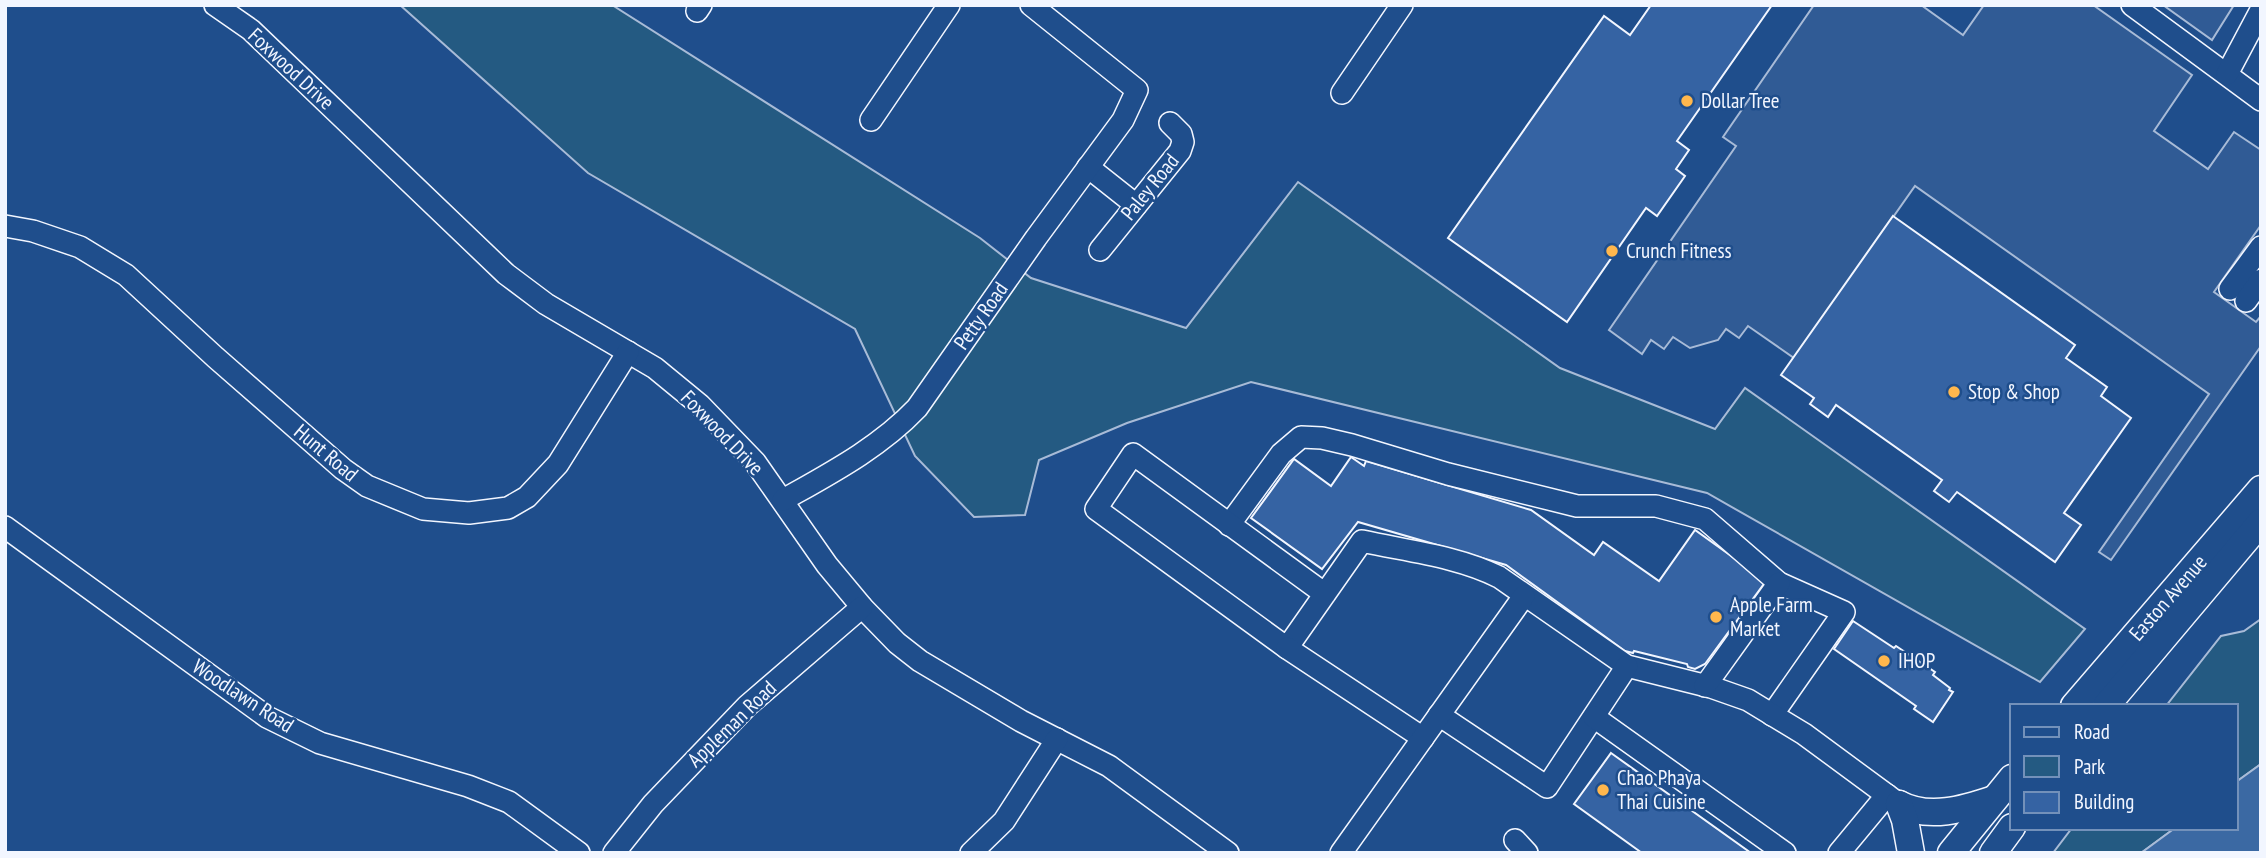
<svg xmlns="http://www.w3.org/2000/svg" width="2266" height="858" font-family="'PT Sans Narrow',sans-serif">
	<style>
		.green { fill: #245a82; stroke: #a8bbd7; stroke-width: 2 }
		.parking { fill: #305b95; stroke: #a8bbd7; stroke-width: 2 }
		.water { fill: #3b69a3; stroke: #a8bbd7; stroke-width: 2 }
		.building { fill: #3563a3; stroke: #f2f6ff; stroke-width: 2 }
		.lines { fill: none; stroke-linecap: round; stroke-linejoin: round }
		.minor-casing { stroke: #f2f6ff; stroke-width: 24 }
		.major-casing { stroke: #f2f6ff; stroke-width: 29 }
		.minor { stroke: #1f4e8c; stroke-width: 21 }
		.major { stroke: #1f4e8c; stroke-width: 26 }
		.poi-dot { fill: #ffb74d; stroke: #1f4e8c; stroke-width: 2.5 }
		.labels { text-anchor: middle; stroke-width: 5; stroke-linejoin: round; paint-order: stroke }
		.street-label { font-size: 21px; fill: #f2f6ff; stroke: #1f4e8c }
		.poi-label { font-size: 21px; fill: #f2f6ff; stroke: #1f4e8c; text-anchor: start }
	</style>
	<rect width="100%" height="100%" fill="#1f4e8c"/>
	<!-- green -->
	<g class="green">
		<polygon points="400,5 612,5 980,238 1031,278 1186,328 1298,182 1560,368 1715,429 1745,388 2085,629 2040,682 1707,493 1251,382 1127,423 1039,460 1025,515 974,517 915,456 855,329 588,173"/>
		<polygon points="2261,619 2261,764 2236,782 2236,706 2166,706 2221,636 2244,631"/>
		<polygon points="2072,828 2175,828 2141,853 2053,853"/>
	</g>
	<!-- parking -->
	<g class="parking">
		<polygon points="1814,5 1921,5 1963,35 1984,5 2093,5 2192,75 2154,131 2208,169 2234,132 2261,150 2261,225 2214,292 2256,322 2261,316 2261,346 2111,560 2099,552 2209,394 1915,186 1794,358 1748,326 1739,338 1726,329 1718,340 1690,348 1673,337 1664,349 1651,340 1642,354 1609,330 1736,146 1723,137"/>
		<polygon points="2163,5 2234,5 2212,40"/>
	</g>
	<!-- water -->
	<polygon class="water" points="2261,764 2261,853 2141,853 2175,828 2236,828 2236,782"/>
	<!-- building -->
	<g class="building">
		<polygon points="1651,5 1772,5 1677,141 1689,150 1676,169 1685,176 1657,216 1646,208 1567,322 1448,238 1604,16 1630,35"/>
		<polygon points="1893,216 2075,345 2066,358 2107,387 2101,396 2131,418 2064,513 2081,525 2055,562 1957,492 1949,502 1934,491 1942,480 1836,405 1828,417 1810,404 1814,398 1781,375"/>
		<polygon points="1351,457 1364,466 1366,461 1531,510 1594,555 1603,542 1659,581 1695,530 1766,581 1705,664 1695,669 1688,667 1687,664 1634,651 1633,653 1625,651 1506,565 1358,522 1322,569 1251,518 1294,459 1331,486"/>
		<polygon points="1853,621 1894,648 1896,646 1935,672 1933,675 1950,688 1949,690 1953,692 1933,722 1914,709 1916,706 1834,649"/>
		<polygon points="1611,753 1751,853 1642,853 1574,804"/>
	</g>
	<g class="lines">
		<!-- minor casing -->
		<g class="minor-casing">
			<g id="minor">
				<polyline points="215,5 251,30 506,274 546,304 655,368 700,405 755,462 827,565 862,607 897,643 920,661 1021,721 1109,766 1228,853"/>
				<polyline points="2132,5 2261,100"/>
				<polyline points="697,11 701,5"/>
				<polyline points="2227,74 2261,10"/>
				<polyline points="1342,93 1402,5"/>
				<polyline points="871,120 949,5"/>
				<polyline points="1088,167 1136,205"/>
				<polyline points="5,226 33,231 80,247 126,275 215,357 343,469 367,486 423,509 469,513 508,508 527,497 558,464 628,352"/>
				<polyline points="1100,250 1180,151 1183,142 1181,134 1170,123"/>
				<polyline points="2230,289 2261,247"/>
				<polyline points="2246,301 2261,280"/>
				<path d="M783 500C829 474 879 448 917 408L1036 238 1123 120 1137 90 1031 5"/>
				<polyline points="1229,525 1281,454 1301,437 1322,438 1352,445 1448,474 1577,506 1656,506 1705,519 1779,583 1844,612 1772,715"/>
				<polyline points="5,527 267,717 320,743 468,786 509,802 579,853"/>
				<path d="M1325 594 1133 454 1096 509 1287 648 1362 541C1407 551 1457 556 1499 577L1627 666 1711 687 1748 700 1804 734 1899 804"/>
				<polyline points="1287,648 1423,738"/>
				<polyline points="1705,686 1779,583"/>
				<polyline points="1439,715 1547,787 1627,666"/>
				<polyline points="1594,717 1785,853"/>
				<polyline points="1515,840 1527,853"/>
				<polyline points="614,853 653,804 747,706 862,607"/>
				<polyline points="971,853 1004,821 1057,739"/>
				<polyline points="1341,853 1524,596"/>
				<polyline points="1839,853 1887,795"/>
			</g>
		</g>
		<!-- major casing -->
		<g class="major-casing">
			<g id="major">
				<polyline points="2074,706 2261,489"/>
				<polyline points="2106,706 2261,522"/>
				<path d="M1899 804C1929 820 1964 809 1994 799"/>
				<polyline points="1899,804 1905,820 1911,853"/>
				<polyline points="1951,853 2012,778"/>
				<polyline points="1993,853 2012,827"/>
			</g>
		</g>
		<!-- minor -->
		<use href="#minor" class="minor"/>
		<!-- major -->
		<use href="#major" class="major"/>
	</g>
	<!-- markers -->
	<g class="poi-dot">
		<circle cx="1687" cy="101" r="7"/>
		<circle cx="1612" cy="251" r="7"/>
		<circle cx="1954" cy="392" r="7"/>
		<circle cx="1716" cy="617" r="7"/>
		<circle cx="1884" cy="661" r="7"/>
		<circle cx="1603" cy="790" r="7"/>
	</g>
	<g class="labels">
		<!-- street labels -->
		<g class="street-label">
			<text transform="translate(291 69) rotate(43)" y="7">Foxwood Drive</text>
			<text transform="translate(1150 187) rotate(-51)" y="7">Paley Road</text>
			<text transform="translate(981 316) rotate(-55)" y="7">Petty Road</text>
			<text transform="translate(722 433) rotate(46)" y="7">Foxwood Drive</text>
			<text transform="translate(326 453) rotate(40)" y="7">Hunt Road</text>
			<text transform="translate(2168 598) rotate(-49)" y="7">Easton Avenue</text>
			<text transform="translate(243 696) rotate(33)" y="7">Woodlawn Road</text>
			<text transform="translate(732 724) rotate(-44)" y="7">Appleman Road</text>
		</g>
		<!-- poi labels -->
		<g class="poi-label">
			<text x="1701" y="108">Dollar Tree</text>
			<text x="1626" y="258">Crunch Fitness</text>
			<text x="1968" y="399">Stop &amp; Shop</text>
			<text x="1730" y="612">Apple Farm<tspan x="1730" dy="24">Market</tspan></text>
			<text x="1898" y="668">IHOP</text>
			<text x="1617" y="785">Chao Phaya<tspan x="1617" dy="24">Thai Cuisine</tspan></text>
		</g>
	</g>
	<!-- border -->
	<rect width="2266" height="858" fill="none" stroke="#f2f6ff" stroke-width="14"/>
	<!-- legend -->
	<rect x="2010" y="704" width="228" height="126" fill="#1f4e8c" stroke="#7391ba" stroke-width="2"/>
	<rect x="2024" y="727" width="35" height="10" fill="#1f4e8c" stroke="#7391ba" stroke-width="2"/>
	<text x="2074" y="739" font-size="21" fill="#f2f6ff">Road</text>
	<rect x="2024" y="756" width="35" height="21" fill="#245a82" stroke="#7391ba" stroke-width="2"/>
	<text x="2074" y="774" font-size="21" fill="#f2f6ff">Park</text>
	<rect x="2024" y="792" width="35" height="21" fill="#3563a3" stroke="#7391ba" stroke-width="2"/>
	<text x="2074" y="809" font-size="21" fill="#f2f6ff">Building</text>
</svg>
